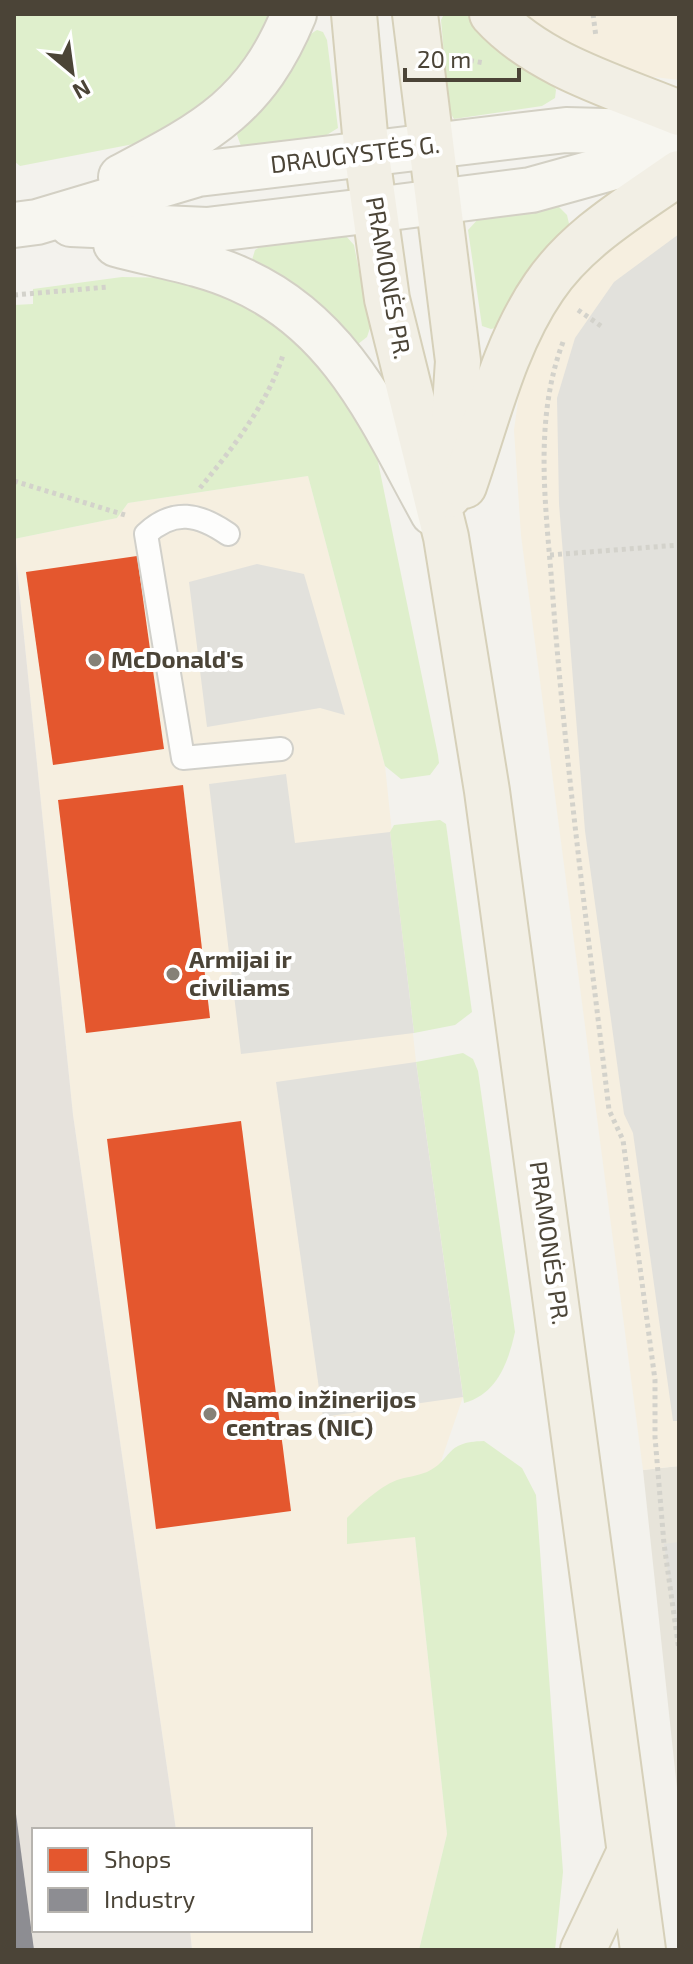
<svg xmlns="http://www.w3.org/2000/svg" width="693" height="1964" font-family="'Exo 2',sans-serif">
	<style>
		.residential { fill: #e7e4da }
		.commercial { fill: #f6efe0 }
		.industrial { fill: #e6e2dc }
		.green { fill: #dfefcc }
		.parking { fill: #e2e1dc }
		.shops { fill: #e4572e }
		.industry { fill: #8d8d92 }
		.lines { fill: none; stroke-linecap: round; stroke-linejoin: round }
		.lane-casing { stroke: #d1d0ca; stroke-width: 26 }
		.secondary-casing { stroke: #d3d0c4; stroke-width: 48 }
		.primary-casing { stroke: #d6d0b9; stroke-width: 48 }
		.path { stroke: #d3d2cb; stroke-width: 5; stroke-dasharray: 4 4; stroke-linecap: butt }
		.lane { stroke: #fdfdfc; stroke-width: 22 }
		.secondary { stroke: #f7f6f0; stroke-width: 44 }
		.primary { stroke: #f2efe5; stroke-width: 44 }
		.poi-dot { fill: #868177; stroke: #fff; stroke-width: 3 }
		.labels { text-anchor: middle; stroke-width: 8; stroke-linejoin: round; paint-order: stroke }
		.street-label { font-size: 24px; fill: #4b4437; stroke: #fff }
		.poi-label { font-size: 24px; font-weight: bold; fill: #4b4437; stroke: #fff; text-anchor: start }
	</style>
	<rect width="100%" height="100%" fill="#f3f2ed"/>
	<!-- residential -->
	<polygon class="residential" points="679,1466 679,1807 643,1470"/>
	<!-- commercial -->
	<g class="commercial">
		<polygon points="521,14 679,14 679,80 620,73 553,41"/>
		<polygon points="679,199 679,1466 643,1470 521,535 514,430 523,365 534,337 578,274 643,219"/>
		<polygon points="308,476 385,766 416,1062 463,1397 415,1537 447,1834 419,1950 192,1950 190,1930 310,1930 310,1830 176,1830 73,1115 14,539 117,518 128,503"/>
	</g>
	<!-- industrial -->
	<polygon class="industrial" points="14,539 73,1115 176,1830 34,1830 34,1930 190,1930 192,1950 14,1950"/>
	<!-- green -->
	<g class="green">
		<polygon points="14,14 280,14 237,84 144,142 20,166 14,161"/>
		<polygon points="444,14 467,14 479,29 551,80 556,90 555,98 542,106 454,119 449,111 441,20"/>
		<path d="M317 30 323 32 327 40 338 128 325 136 247 149 241 146 237 135C253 110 277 92 293 66 301 53 303 37 317 30Z"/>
		<polygon points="557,205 567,215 570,228 503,326 491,329 482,326 468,230 480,217"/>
		<polygon points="346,236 354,245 370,328 367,337 358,344 255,268 252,260 255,250 263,245"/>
		<polygon points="122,277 177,278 241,298 319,359 375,447 438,755 439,763 430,775 401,779 385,766 308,476 128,503 117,518 14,539 14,305 33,304 33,289"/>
		<polygon points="440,820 446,824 472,1012 455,1025 414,1033 390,832 394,825"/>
		<path d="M463 1053 473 1059 478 1071 515 1332C508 1363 497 1394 464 1403L416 1062Z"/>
		<path d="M484 1441 522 1468 536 1495 563 1872 555 1950H419L447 1834 415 1537 347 1544V1518C360 1505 379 1487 397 1480 406 1477 417 1476 427 1472 454 1459 443 1442 484 1441Z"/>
	</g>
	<!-- parking -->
	<g class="parking">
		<polygon points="679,234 679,1421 673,1421 633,1133 624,1114 585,831 559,504 557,398 575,338 614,282"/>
		<polygon points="257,564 304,574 345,715 320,708 207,727 189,582"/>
		<polygon points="286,774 295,843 390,832 414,1033 241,1054 209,784"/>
		<polygon points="416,1062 463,1397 323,1417 276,1082"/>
		<polygon points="679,1542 679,1650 664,1544"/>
	</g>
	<!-- shops -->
	<g class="shops">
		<polygon points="137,556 164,749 53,765 26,572"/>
		<polygon points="183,785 210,1018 86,1033 58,800"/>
		<polygon points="241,1121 291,1511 156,1529 107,1139"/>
	</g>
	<!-- industry -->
	<polygon class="industry" points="14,1814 16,1814 34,1950 14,1950"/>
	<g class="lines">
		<!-- lane casing -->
		<g class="lane-casing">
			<path id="lane" d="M228 534C199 514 174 508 146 534L183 758 281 749"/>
		</g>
		<!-- secondary casing -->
		<g class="secondary-casing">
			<g id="secondary">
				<path d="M121 177C206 132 256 107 294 14"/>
				<polyline points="71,224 207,230 374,210 531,190 679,149"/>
				<polyline points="14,225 37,222 198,174 566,130 679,133"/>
				<path d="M116 244C156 255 202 262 239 279 342 324 382 421 433 513"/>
			</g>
		</g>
		<!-- primary casing -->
		<g class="primary-casing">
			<g id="primary">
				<polyline points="354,14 367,156 387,299 446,537 487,791 643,1950"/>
				<polyline points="415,14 458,361 449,495"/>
				<path d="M492 14C538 65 616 87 679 113"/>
				<path d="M464 486C487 420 504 345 544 287 577 238 632 206 679 173"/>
				<polyline points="583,1950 629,1853"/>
			</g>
		</g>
		<!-- path -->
		<g class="path">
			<polyline points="593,14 596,37"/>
			<polyline points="462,59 484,63"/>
			<polyline points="14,295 108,287"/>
			<polyline points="578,310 601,326"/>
			<path d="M563 342C532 424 547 513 553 599 566 770 589 940 609 1110L623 1140 655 1380V1437L664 1544 679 1650"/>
			<polyline points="14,481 125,515"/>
			<path d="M200 488C232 449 268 403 283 355"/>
			<polyline points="550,555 679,545"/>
		</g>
		<!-- lane -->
		<use href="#lane" class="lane"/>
		<!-- secondary -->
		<use href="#secondary" class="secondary"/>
		<!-- primary -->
		<use href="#primary" class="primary"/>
	</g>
	<!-- markers -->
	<g class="poi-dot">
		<circle cx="95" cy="660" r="8"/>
		<circle cx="173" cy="974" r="8"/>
		<circle cx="210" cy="1414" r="8"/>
	</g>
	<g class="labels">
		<!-- street labels -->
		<g class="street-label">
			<text transform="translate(355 155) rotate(-7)" y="8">DRAUGYSTĖS G.</text>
			<text transform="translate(388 278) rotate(80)" y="8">PRAMONĖS PR.</text>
			<text transform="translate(549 1243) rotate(82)" y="8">PRAMONĖS PR.</text>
		</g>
		<!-- poi labels -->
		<g class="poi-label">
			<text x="111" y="668">McDonald's</text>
			<text x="189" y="968">Armijai ir<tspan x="189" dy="28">civiliams</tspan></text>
			<text x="226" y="1408">Namo inžinerijos<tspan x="226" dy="28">centras (NIC)</tspan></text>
		</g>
	</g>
	<!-- border -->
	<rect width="693" height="1964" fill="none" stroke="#4b4437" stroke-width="32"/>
	<!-- legend -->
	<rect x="32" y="1828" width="280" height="104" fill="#ffffff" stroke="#b7b4af" stroke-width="2"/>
	<rect x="48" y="1848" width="40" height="24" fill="#e4572e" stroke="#b7b4af" stroke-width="2"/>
	<text x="104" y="1868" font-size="24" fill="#4b4437">Shops</text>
	<rect x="48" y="1888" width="40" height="24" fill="#8d8d92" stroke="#b7b4af" stroke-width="2"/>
	<text x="104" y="1908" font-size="24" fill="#4b4437">Industry</text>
	<!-- north arrow -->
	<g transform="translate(72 72) rotate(151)" stroke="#ffffff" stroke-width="6" paint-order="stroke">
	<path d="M0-6L14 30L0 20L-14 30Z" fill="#4b4437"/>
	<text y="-12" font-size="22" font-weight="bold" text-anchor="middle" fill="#4b4437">N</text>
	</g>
	<!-- scale -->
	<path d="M405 68v12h114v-12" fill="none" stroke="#4b4437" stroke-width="4"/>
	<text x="417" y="68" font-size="24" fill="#4b4437" stroke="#ffffff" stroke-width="6" paint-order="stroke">20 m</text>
</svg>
